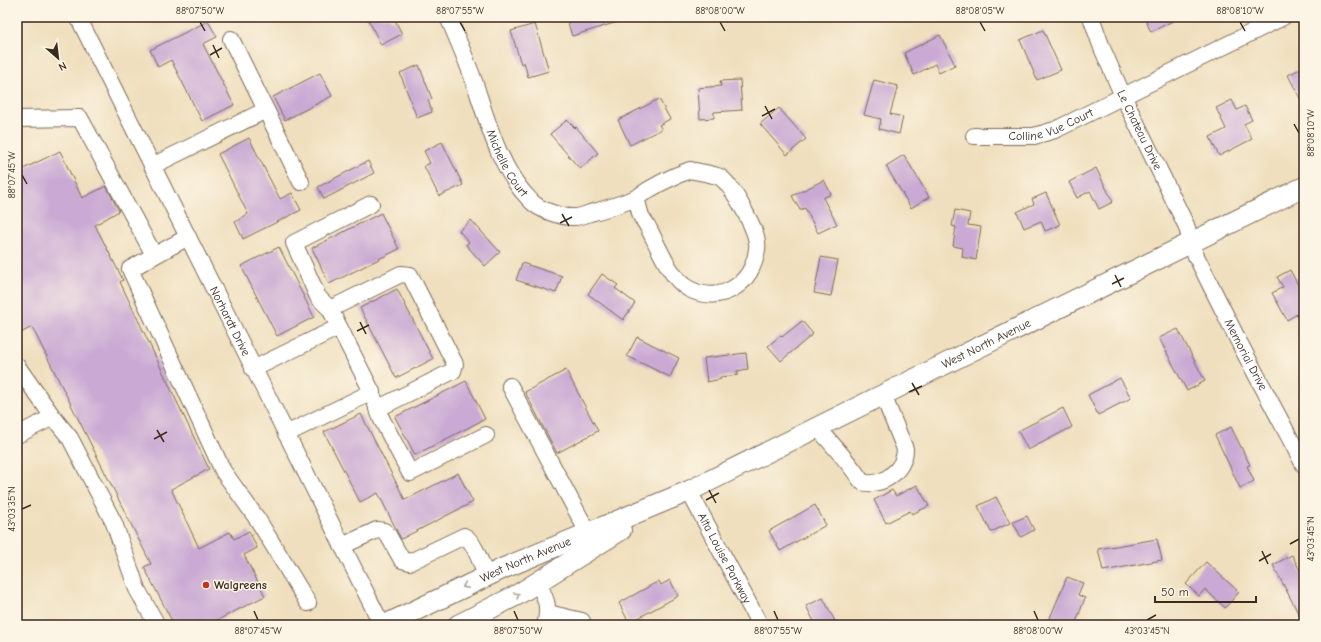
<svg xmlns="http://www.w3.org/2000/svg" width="1321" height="642" font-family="'Comic Neue',sans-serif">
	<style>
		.building { fill: #caaad4 }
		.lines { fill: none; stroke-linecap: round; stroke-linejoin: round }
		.minor-casing { stroke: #7a6956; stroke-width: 18 }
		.major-casing { stroke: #7a6956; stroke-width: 22 }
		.minor { stroke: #fff; stroke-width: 16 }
		.major { stroke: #fff; stroke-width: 20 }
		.oneway { stroke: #a79f9a }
		.ticks { fill: none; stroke: #3b2a1e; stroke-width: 1.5 }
		.poi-dot { fill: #c8321e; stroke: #fcf5e5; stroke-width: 1.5 }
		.labels { text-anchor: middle; stroke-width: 3; stroke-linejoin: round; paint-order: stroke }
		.street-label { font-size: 12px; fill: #3b2a1e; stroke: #fcf5e5 }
		.poi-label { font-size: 12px; font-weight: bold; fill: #3b2a1e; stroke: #fcf5e5; text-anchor: start }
		.neatline { fill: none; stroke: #3b2a1e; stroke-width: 1.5 }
		.ticks-label { font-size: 10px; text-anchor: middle; fill: #3b2a1e }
	</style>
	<rect width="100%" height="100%" fill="#fcf5e5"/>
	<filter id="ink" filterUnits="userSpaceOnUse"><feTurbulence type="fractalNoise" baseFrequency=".025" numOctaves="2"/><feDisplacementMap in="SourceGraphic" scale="8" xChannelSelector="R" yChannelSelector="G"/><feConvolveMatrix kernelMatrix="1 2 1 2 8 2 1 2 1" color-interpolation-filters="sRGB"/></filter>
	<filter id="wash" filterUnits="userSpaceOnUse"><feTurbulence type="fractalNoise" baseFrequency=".012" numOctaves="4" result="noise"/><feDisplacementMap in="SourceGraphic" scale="16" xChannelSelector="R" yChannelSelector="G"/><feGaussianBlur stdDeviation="0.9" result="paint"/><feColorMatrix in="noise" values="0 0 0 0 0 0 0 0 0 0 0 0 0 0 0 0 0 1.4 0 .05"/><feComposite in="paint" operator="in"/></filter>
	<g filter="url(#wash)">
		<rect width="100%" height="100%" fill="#efdfbe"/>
		<g id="blocks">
			<!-- building -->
			<g class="building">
				<polygon points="367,17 389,17 391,21 395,20 402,34 381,45"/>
				<polygon points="566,17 624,17 624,20 572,36"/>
				<polygon points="1144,17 1180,17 1151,32"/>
				<polygon points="208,21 217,37 203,44 234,105 202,121 171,60 158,67 150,50"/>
				<polygon points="535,24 549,71 528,77 524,62 521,64 511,31"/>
				<polygon points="1043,30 1061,70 1037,80 1020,40"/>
				<polygon points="940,35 955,65 939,73 935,64 914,75 904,53"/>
				<polygon points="419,65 432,99 428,100 432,112 417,118 400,73"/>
				<polygon points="1304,67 1304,106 1288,75"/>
				<polygon points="320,73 332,96 285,120 273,97"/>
				<polygon points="740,80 742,110 714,112 714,118 700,119 698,88 721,86 720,81"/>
				<polygon points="874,80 898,86 890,114 903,117 899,134 879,129 881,119 864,115"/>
				<polygon points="659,99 670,119 659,125 662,129 630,145 618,120"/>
				<polygon points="1232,100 1237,110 1245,106 1252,120 1244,124 1252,139 1219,156 1210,137 1226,129 1216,108"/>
				<polygon points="779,108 806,139 787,155 760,124"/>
				<polygon points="567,120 575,128 576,127 598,153 580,169 550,134"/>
				<polygon points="249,138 280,199 292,193 301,210 243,239 235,222 248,214 218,154"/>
				<polygon points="442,142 463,185 439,196 424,166 430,163 424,151"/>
				<polygon points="60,151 82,198 106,186 119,211 95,225 123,280 120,282 209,469 171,489 199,548 230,532 234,539 249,531 257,548 244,555 265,596 208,625 174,625 144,567 151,564 32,327 17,335 17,172"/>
				<polygon points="904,155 929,197 911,208 886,166"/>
				<polygon points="368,161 374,173 324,199 318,187"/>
				<polygon points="1096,168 1113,202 1099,209 1090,191 1077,198 1069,182"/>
				<polygon points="824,180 831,194 823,198 837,224 818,233 805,208 800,210 792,196"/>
				<polygon points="1046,193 1060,225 1045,231 1041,221 1024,228 1017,212 1034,204 1032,199"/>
				<polygon points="955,210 970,213 968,225 981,227 976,260 962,257 963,248 953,246 956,227 952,226"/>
				<polygon points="381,213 399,249 329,284 312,248"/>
				<polygon points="471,220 500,252 485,266 466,245 469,242 459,231"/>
				<polygon points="279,247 314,317 277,336 241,266"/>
				<polygon points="821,257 838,260 831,296 814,293"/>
				<polygon points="522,263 562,276 556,293 516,280"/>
				<polygon points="1290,270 1304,296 1304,310 1287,320 1272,293 1283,287 1277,277"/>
				<polygon points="602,274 618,285 615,288 635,303 623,320 588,294"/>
				<polygon points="397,289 433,359 396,378 360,308"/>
				<polygon points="802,321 813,334 781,361 768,346 781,335 782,337"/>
				<polygon points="1178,329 1205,381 1187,391 1159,338"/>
				<polygon points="637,337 679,358 670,377 627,356"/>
				<polygon points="746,353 748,369 737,371 738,375 720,377 721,379 707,382 704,358"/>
				<polygon points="566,370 598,431 557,453 525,392"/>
				<polygon points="1120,378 1131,398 1098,415 1088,395"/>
				<polygon points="466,381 485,419 415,455 395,417"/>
				<polygon points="1063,408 1072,427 1028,450 1018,431"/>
				<polygon points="361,414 405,500 458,473 473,502 401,539 378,493 360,502 324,432"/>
				<polygon points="1231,427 1250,465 1247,466 1254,481 1240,488 1215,435"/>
				<polygon points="917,485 929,506 912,514 910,511 886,523 874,500 892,490 896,496"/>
				<polygon points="996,497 1010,523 991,532 978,506"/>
				<polygon points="815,505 826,525 780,551 769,531"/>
				<polygon points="1027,516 1034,530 1021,537 1013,522"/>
				<polygon points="1157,539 1162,560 1103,571 1098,549"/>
				<polygon points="1292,555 1304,578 1304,624 1273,565"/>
				<polygon points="1206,562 1239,592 1225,608 1205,589 1199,596 1186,584"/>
				<polygon points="1067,577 1083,583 1078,595 1085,598 1075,625 1047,625"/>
				<polygon points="670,580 678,596 629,623 619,603 659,581 661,585"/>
				<polygon points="823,598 837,625 816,625 806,606"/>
			</g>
		</g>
	</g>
	<g filter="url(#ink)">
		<use href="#blocks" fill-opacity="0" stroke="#7a6956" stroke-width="1"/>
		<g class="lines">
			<!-- minor casing -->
			<g class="minor-casing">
				<g id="minor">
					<path id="s1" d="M78 17 382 625"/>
					<path id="s2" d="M448 17C458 40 468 63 476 87 489 127 501 171 531 201 539 210 563 218 575 217 580 217 585 215 590 213 606 209 621 204 636 198"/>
					<path id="s3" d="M1091 17 1102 48 1123 96 1186 225 1195 254 1240 344 1304 465"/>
					<polyline points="266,110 301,182"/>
					<polyline points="17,119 80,118 154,255"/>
					<path id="s4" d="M974 136H1034L1055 130 1283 17"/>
					<polyline points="152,166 266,110 231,39"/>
					<path d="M690 170C698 172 714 174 720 177 730 184 739 201 745 212 750 222 759 237 757 249 753 284 721 305 689 289 671 280 658 246 649 229 647 224 643 220 641 216 639 210 638 204 636 198 653 186 671 177 690 170Z"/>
					<polyline points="188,237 130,269 223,471 258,520 308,603"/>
					<polyline points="330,309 401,274 410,275 455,364 453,371 377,409"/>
					<polyline points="17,366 53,417 70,438 114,523 137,589 157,625"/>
					<polyline points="253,369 339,327"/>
					<polyline points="510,386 594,544"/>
					<polyline points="374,399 381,418 410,473 486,435"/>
					<path d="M817 427C833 445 849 462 862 482 882 488 905 470 905 449L883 395"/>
					<polyline points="286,434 372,392 330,309 318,297 294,243 371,204"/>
					<polyline points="17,435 53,417"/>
					<path id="s5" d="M689 491 760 625"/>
					<path d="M342 546 377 530 384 531 388 535 402 560 410 562 464 536C474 540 482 566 486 576"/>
					<path d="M538 582C546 600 550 605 545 625"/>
					<polyline points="548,613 582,621"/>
				</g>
			</g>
			<!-- major casing -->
			<g class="major-casing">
				<g id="major">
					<path id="s6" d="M385 625 504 568 689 491 945 364 1304 187"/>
					<polyline points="458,625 517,595 621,530"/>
				</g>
			</g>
			<!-- minor -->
			<use href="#minor" class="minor"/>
			<!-- major -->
			<use href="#major" class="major"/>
		</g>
		<!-- one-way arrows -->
		<defs><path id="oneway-chevron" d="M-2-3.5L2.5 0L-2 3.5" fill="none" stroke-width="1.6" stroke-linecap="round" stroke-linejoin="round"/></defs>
		<g class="oneway">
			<use href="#oneway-chevron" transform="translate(465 586) rotate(154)"/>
			<use href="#oneway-chevron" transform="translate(517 595) rotate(-30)"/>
		</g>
	</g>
	<!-- ticks -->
	<path class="ticks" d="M200 22 205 31M460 22 465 31M720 22 725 31M980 22 985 31M1240 22 1245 31M213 45 219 58M210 55 222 48M765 106 772 119M762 116 775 109M1294 124 1299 133M22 175 27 184M562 214 569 226M560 223 572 217M1115 275 1121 287M1112 284 1124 278M360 322 366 334M357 331 369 325M912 383 919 395M909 392 922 386M157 430 164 442M154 439 167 432M709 490 716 503M706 500 719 493M22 509 31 505M1290 544 1299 539M1262 551 1268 564M1259 561 1271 554M254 611 258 620M514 611 518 620M774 611 778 620M1034 611 1038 620M1147 620 1156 615"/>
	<!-- markers -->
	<circle class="poi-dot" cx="206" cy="585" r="4"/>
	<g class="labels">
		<!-- street labels -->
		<g class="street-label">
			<text dy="4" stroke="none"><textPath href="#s4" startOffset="79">Colline Vue Court</textPath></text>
			<text dy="4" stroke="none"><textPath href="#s3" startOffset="123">Le Chateau Drive</textPath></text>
			<text dy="4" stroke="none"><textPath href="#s2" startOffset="158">Michelle Court</textPath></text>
			<text dy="4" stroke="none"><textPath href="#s1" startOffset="340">Norhardt Drive</textPath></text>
			<text dy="4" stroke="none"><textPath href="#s6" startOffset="664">West North Avenue</textPath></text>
			<text dy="4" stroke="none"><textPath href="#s3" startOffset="372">Memorial Drive</textPath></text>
			<text dy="4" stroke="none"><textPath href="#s5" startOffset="76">Alta Louise Parkway</textPath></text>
			<text dy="4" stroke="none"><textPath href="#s6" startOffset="155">West North Avenue</textPath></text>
		</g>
		<!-- poi labels -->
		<g class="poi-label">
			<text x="214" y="589">Walgreens</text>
		</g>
	</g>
	<!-- margin -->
	<rect width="1321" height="642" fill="none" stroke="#fcf5e5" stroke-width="44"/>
	<!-- north arrow -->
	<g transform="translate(58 58) rotate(152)" stroke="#fcf5e5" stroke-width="3" paint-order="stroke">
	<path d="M0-3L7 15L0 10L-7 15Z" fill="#3b2a1e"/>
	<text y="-6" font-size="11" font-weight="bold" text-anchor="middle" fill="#3b2a1e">N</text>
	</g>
	<!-- scale -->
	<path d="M1155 596v6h101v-6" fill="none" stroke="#3b2a1e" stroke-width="2"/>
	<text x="1161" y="596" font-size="12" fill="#3b2a1e" stroke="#fcf5e5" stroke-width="3" paint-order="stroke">50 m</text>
	<rect x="22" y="22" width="1277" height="598" class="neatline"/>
	<g class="ticks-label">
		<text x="200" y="14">88°07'50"W</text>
		<text x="460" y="14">88°07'55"W</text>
		<text x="720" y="14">88°08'00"W</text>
		<text x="980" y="14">88°08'05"W</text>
		<text x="1240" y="14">88°08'10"W</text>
		<text transform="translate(1310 133) rotate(-90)" y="4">88°08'10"W</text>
		<text transform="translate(11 175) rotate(-90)" y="4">88°07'45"W</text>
		<text transform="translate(11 509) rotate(-90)" y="4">43°03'35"N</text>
		<text transform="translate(1310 539) rotate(-90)" y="4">43°03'45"N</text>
		<text x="258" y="634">88°07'45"W</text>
		<text x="518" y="634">88°07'50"W</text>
		<text x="778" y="634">88°07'55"W</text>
		<text x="1038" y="634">88°08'00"W</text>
		<text x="1147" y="634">43°03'45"N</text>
	</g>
</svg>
